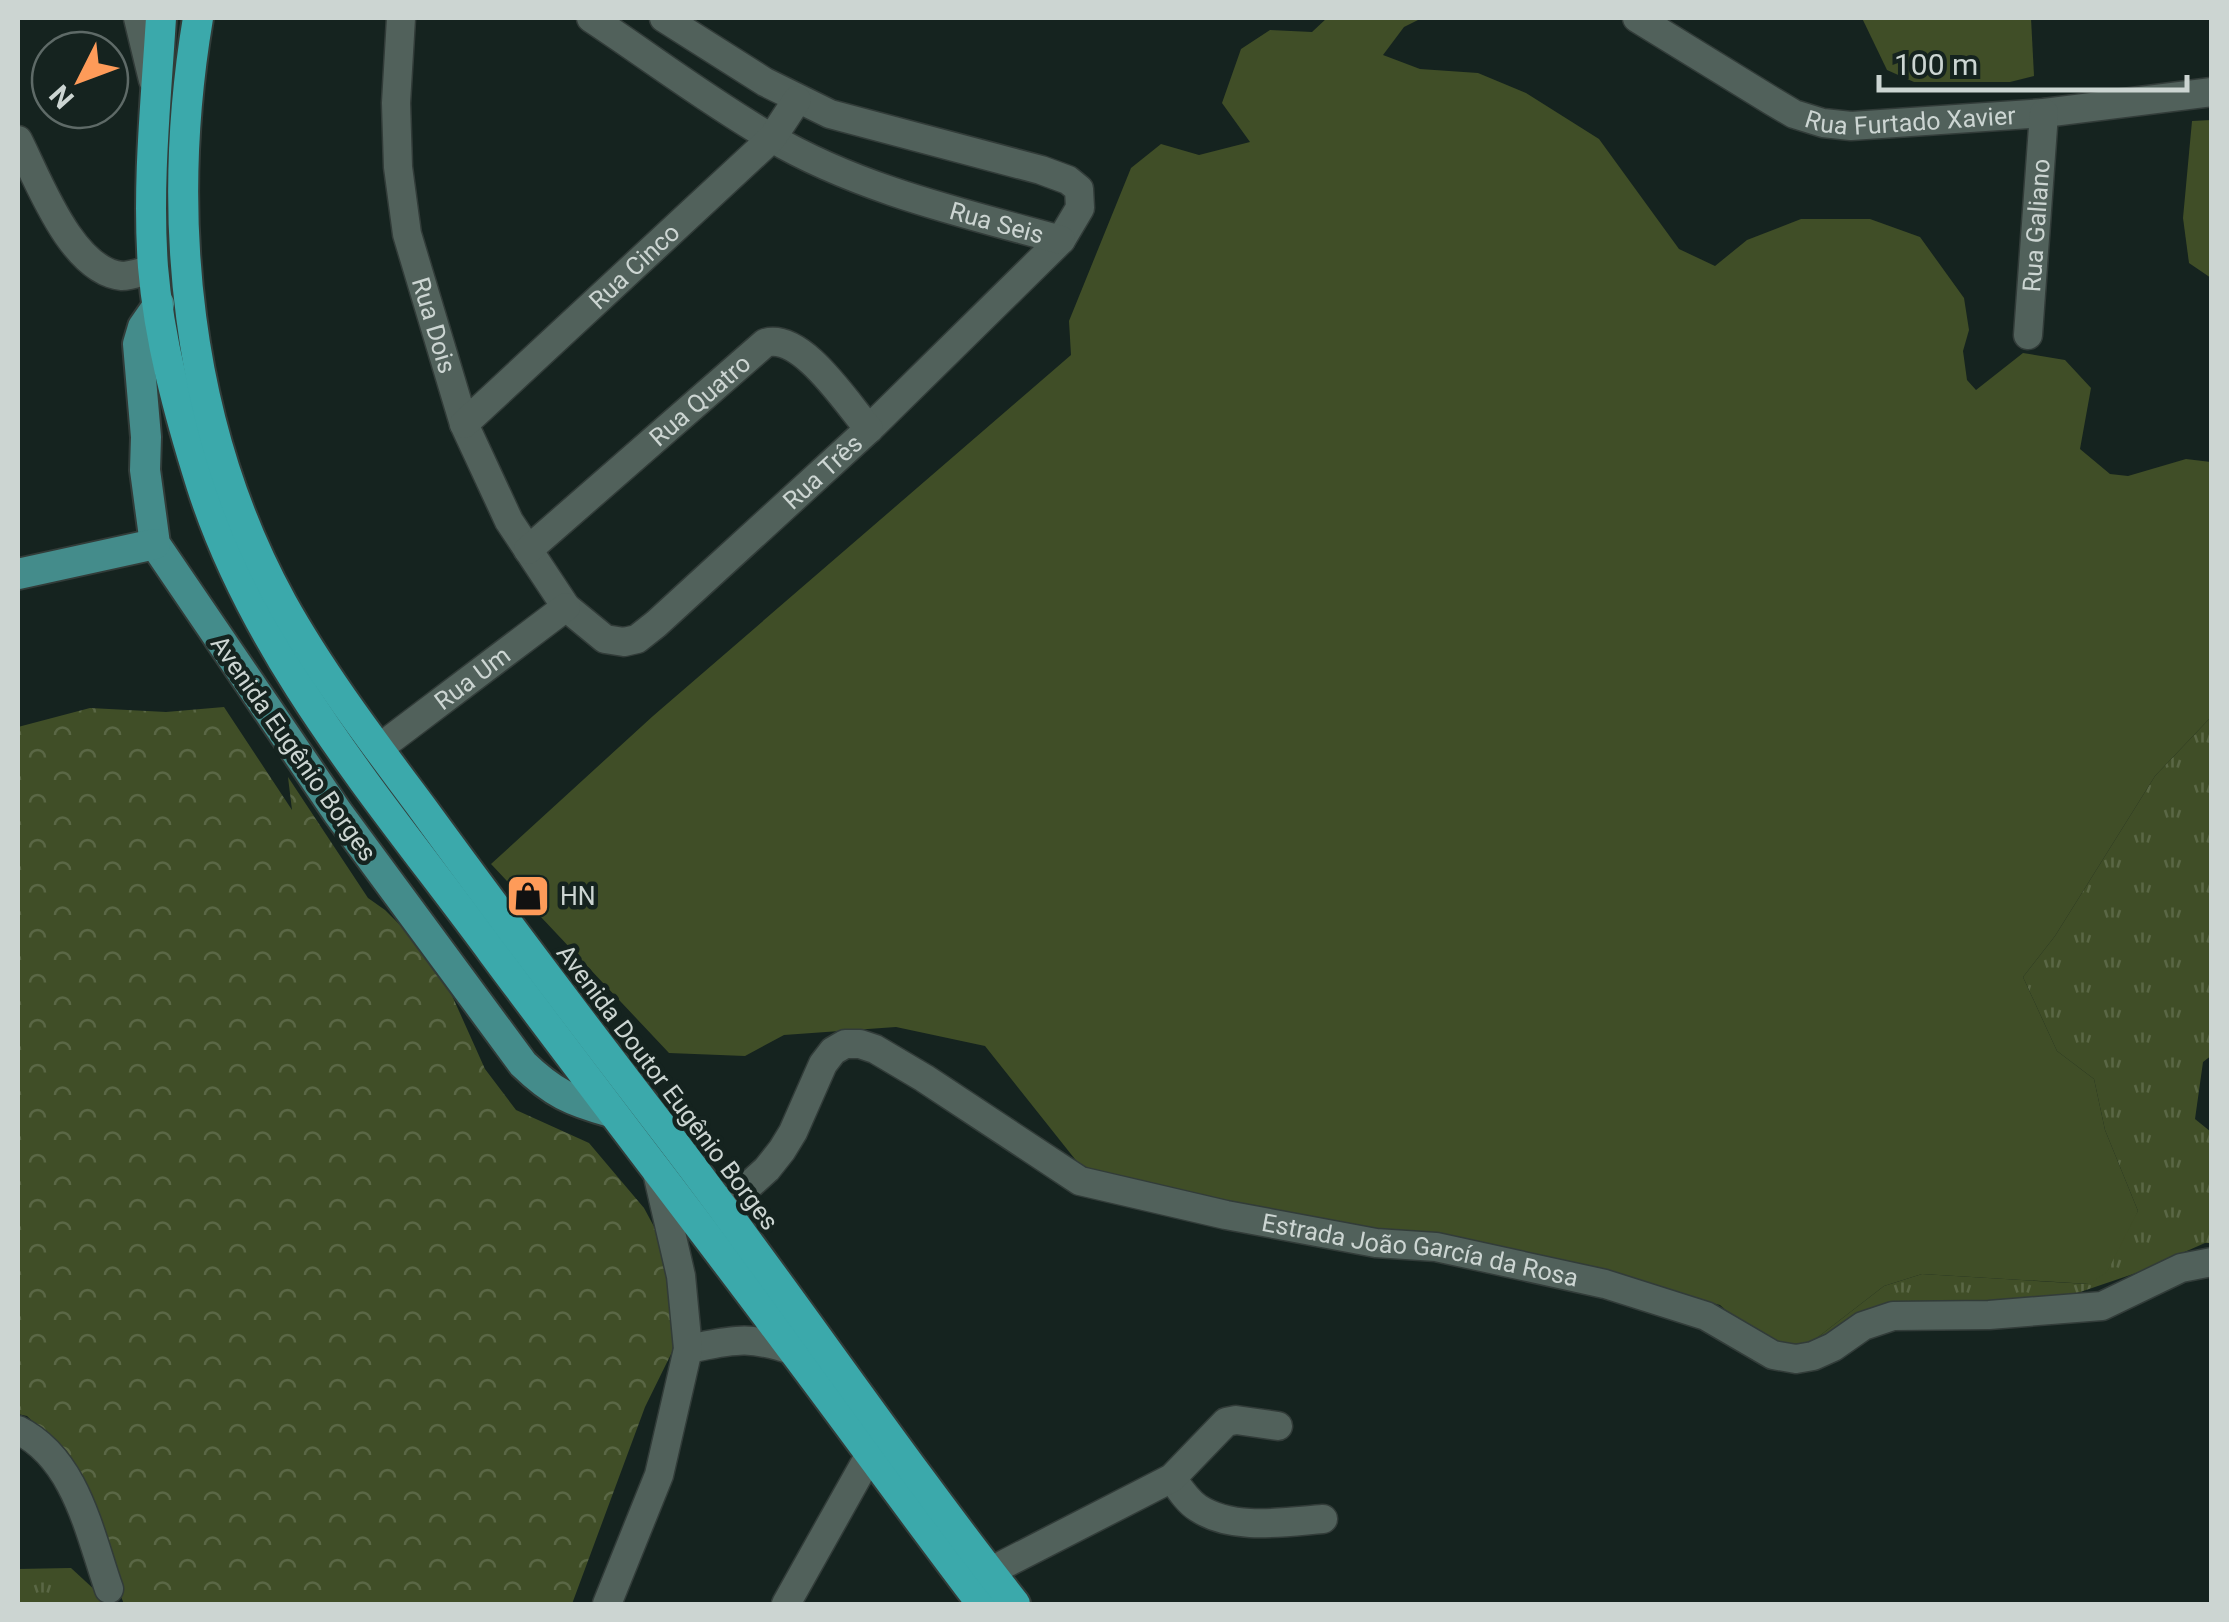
<svg xmlns="http://www.w3.org/2000/svg" width="2229" height="1622" font-family="Roboto,sans-serif">
	<style>
		.grass { fill: url(#grass-tufts) }
		.forest { fill: url(#forest-crowns) }
		.green { fill: #404e27 }
		.lines { fill: none; stroke-linecap: round; stroke-linejoin: round }
		.minor-casing { stroke: #323c39; stroke-width: 31 }
		.major-casing { stroke: #323c39; stroke-width: 34 }
		.highway-casing { stroke: #323c39; stroke-width: 34 }
		.minor { stroke: #51615b; stroke-width: 28 }
		.major { stroke: #448c8b; stroke-width: 30 }
		.highway { stroke: #3ba9ab; stroke-width: 30 }
		.labels { text-anchor: middle; stroke-width: 9; stroke-linejoin: round; paint-order: stroke }
		.street-label { font-size: 25px; fill: #ccd5d2; stroke: #15231f }
		.poi-label { font-size: 25px; fill: #ccd5d2; stroke: #15231f; text-anchor: start }
	</style>
	<defs>
		<pattern id="grass-tufts" width="24" height="20" patternUnits="userSpaceOnUse" patternTransform="scale(2.5)"><rect width="24" height="20" fill="#404e27"/><path d="M3 7l-1-3M5 7V3M7 7l1-3M15 17l-1-3M17 17v-4M19 17l1-3" fill="none" stroke="#5a6745"/></pattern>
		<pattern id="forest-crowns" width="20" height="18" patternUnits="userSpaceOnUse" patternTransform="scale(2.5)"><rect width="20" height="18" fill="#404e27"/><path d="M2 6a3 3 0 1 1 6 0M12 15a3 3 0 1 1 6 0" fill="none" stroke="#5a6745"/></pattern>
	</defs>
	<rect width="100%" height="100%" fill="#15231f"/>
	<!-- grass -->
	<g class="grass">
		<polygon points="2211,717 2212,1055 2203,1062 2195,1119 2211,1132 2211,1243 2205,1243 2139,1272 2045,1304 1941,1303 1800,1351 1884,1286 1922,1274 2088,1284 2138,1211 2105,1130 2094,1079 2057,1051 2023,977 2055,936 2155,776"/>
		<polygon points="71,1568 110,1604 18,1604 18,1569"/>
	</g>
	<!-- forest -->
	<polygon class="forest" points="224,707 292,810 288,777 368,898 385,910 437,962 485,1069 516,1110 589,1143 644,1208 658,1234 672,1292 674,1348 645,1407 572,1604 124,1604 62,1449 27,1416 18,1414 18,727 90,708 166,712"/>
	<!-- green -->
	<g class="green">
		<polygon points="1327,18 1422,18 1404,27 1383,55 1420,69 1478,73 1526,93 1599,139 1679,249 1715,266 1747,240 1801,219 1870,219 1920,237 1964,298 1969,330 1963,351 1967,380 1976,390 2023,353 2065,360 2091,388 2080,449 2110,474 2128,476 2186,459 2211,462 2211,717 2155,776 2055,936 2023,977 2057,1051 2094,1079 2105,1130 2138,1211 2107,1272 2089,1284 1922,1274 1884,1286 1800,1351 1761,1342 1720,1305 1534,1258 1265,1217 1082,1168 985,1046 896,1027 784,1035 745,1056 669,1053 491,864 653,716 1071,355 1069,321 1131,168 1161,144 1199,155 1250,142 1222,103 1241,49 1270,30 1312,32"/>
		<polygon points="1862,18 2031,18 2034,76 2010,82 1914,82 1887,70"/>
		<polygon points="2211,120 2212,120 2211,278 2189,263 2183,218 2192,121"/>
	</g>
	<g class="lines">
		<!-- minor casing -->
		<g class="minor-casing">
			<g id="minor">
				<polyline points="138,18 153,80"/>
				<path id="s1" d="M401 18 396 103 398 167 407 234 464 424 509 521 566 607 605 639 624 642 637 639 656 624 869 429 1061 240 1080 208 1079 189 1068 180 1041 170 830 114 765 82 664 18"/>
				<path id="s2" d="M591 18C650 57 708 101 770 137 858 189 963 213 1061 240"/>
				<path id="s3" d="M1637 18 1772 101 1794 114 1823 123 1851 126 2044 113 2212 92"/>
				<path d="M18 140C38 179 71 271 122 276 131 276 144 271 153 269"/>
				<path id="s4" d="M2028 335 2044 113"/>
				<path id="s5" d="M464 424 772 138 797 100"/>
				<path id="s6" d="M528 550 765 343C802 332 847 404 869 429"/>
				<path id="s7" d="M378 749 566 607"/>
				<path id="s8" d="M724 1208 767 1169 782 1150 793 1132 823 1064 833 1051 845 1044H860L875 1049 924 1078 1080 1181 1226 1215 1376 1243 1436 1247 1605 1284 1706 1316 1773 1355 1796 1359 1813 1356 1833 1347 1863 1326 1893 1316 1989 1315 2102 1306 2181 1268 2212 1262"/>
				<path d="M688 1349C734 1340 748 1335 794 1351"/>
				<path d="M18 1430C76 1459 89 1532 109 1589"/>
				<path d="M1172 1478C1179 1488 1187 1501 1198 1508 1233 1531 1284 1522 1323 1519"/>
				<polyline points="989,1572 1172,1478 1226,1422 1236,1420 1278,1426"/>
				<polyline points="607,1604 659,1475 688,1349 681,1276 656,1168"/>
				<polyline points="786,1604 869,1456"/>
			</g>
		</g>
		<!-- major casing -->
		<g class="major-casing">
			<g id="major">
				<path d="M159 304 143 327 138 344 146 437 145 470 155 544 338 813 523 1064C553 1093 571 1101 611 1112"/>
				<polyline points="18,574 155,544"/>
			</g>
		</g>
		<!-- highway casing -->
		<g class="highway-casing">
			<g id="highway">
				<path d="M161 18C156 100 147 185 153 267 159 340 179 414 201 484 257 661 385 806 493 953 591 1085 691 1214 789 1345 854 1431 917 1519 982 1604"/>
				<path d="M198 18C165 214 185 426 282 603 322 675 374 743 423 809 503 919 585 1027 668 1135 786 1289 895 1451 1015 1604"/>
			</g>
		</g>
		<!-- minor -->
		<use href="#minor" class="minor"/>
		<!-- major -->
		<use href="#major" class="major"/>
		<!-- highway -->
		<use href="#highway" class="highway"/>
	</g>
	<!-- icons -->
	<defs>
		<g id="shop-square" transform="scale(2.25)"><rect x="-9" y="-9" width="18" height="18" rx="4" fill="#fe9b59" stroke="#15231f"/><path d="M-5-2.5h2.3a2.7 3.5 0 0 1 5.4 0H5L5.5 6h-11ZM-1.5-2.5h3a1.5 2.3 0 0 0-3 0Z" fill="#111"/></g>
	</defs>
	<g fill-rule="evenodd">
		<use href="#shop-square" x="528" y="896"/>
	</g>
	<g class="labels">
		<!-- street labels -->
		<g class="street-label">
			<text dy="9" stroke="none"><textPath href="#s3" startOffset="302">Rua Furtado Xavier</textPath></text>
			<text dy="9" stroke="none"><textPath href="#s2" startOffset="458">Rua Seis</textPath></text>
			<text dy="9" stroke="none"><textPath href="#s4" startOffset="110">Rua Galiano</textPath></text>
			<text dy="9" stroke="none"><textPath href="#s5" startOffset="232">Rua Cinco</textPath></text>
			<text dy="9" stroke="none"><textPath href="#s1" startOffset="312">Rua Dois</textPath></text>
			<text dy="9" stroke="none"><textPath href="#s6" startOffset="228">Rua Quatro</textPath></text>
			<text dy="9" stroke="none"><textPath href="#s1" startOffset="958">Rua Três</textPath></text>
			<text dy="9" stroke="none"><textPath href="#s7" startOffset="118">Rua Um</textPath></text>
			<text transform="translate(294 748) rotate(55)" y="9">Avenida Eugênio Borges</text>
			<text transform="translate(668 1087) rotate(53)" y="9">Avenida Doutor Eugênio Borges</text>
			<text dy="9" stroke="none"><textPath href="#s8" startOffset="830">Estrada João García da Rosa</textPath></text>
		</g>
		<!-- poi labels -->
		<g class="poi-label">
			<text x="560" y="905">HN</text>
		</g>
	</g>
	<!-- border -->
	<rect width="2229" height="1622" fill="none" stroke="#ccd5d2" stroke-width="40"/>
	<!-- north arrow -->
	<g transform="translate(80 80) rotate(228)"><circle r="48" fill="#15231f" stroke="#5e6a67" stroke-width="2.5"/>
	<path d="M0-8L18 38L0 25L-18 38Z" fill="#fe9b59"/>
	<text y="-15" font-size="28" font-weight="bold" text-anchor="middle" fill="#ccd5d2">N</text>
	</g>
	<!-- scale -->
	<path d="M1879 75v15h308v-15" fill="none" stroke="#ccd5d2" stroke-width="5"/>
	<text x="1894" y="75" font-size="30" fill="#ccd5d2" stroke="#15231f" stroke-width="8" paint-order="stroke">100 m</text>
</svg>
